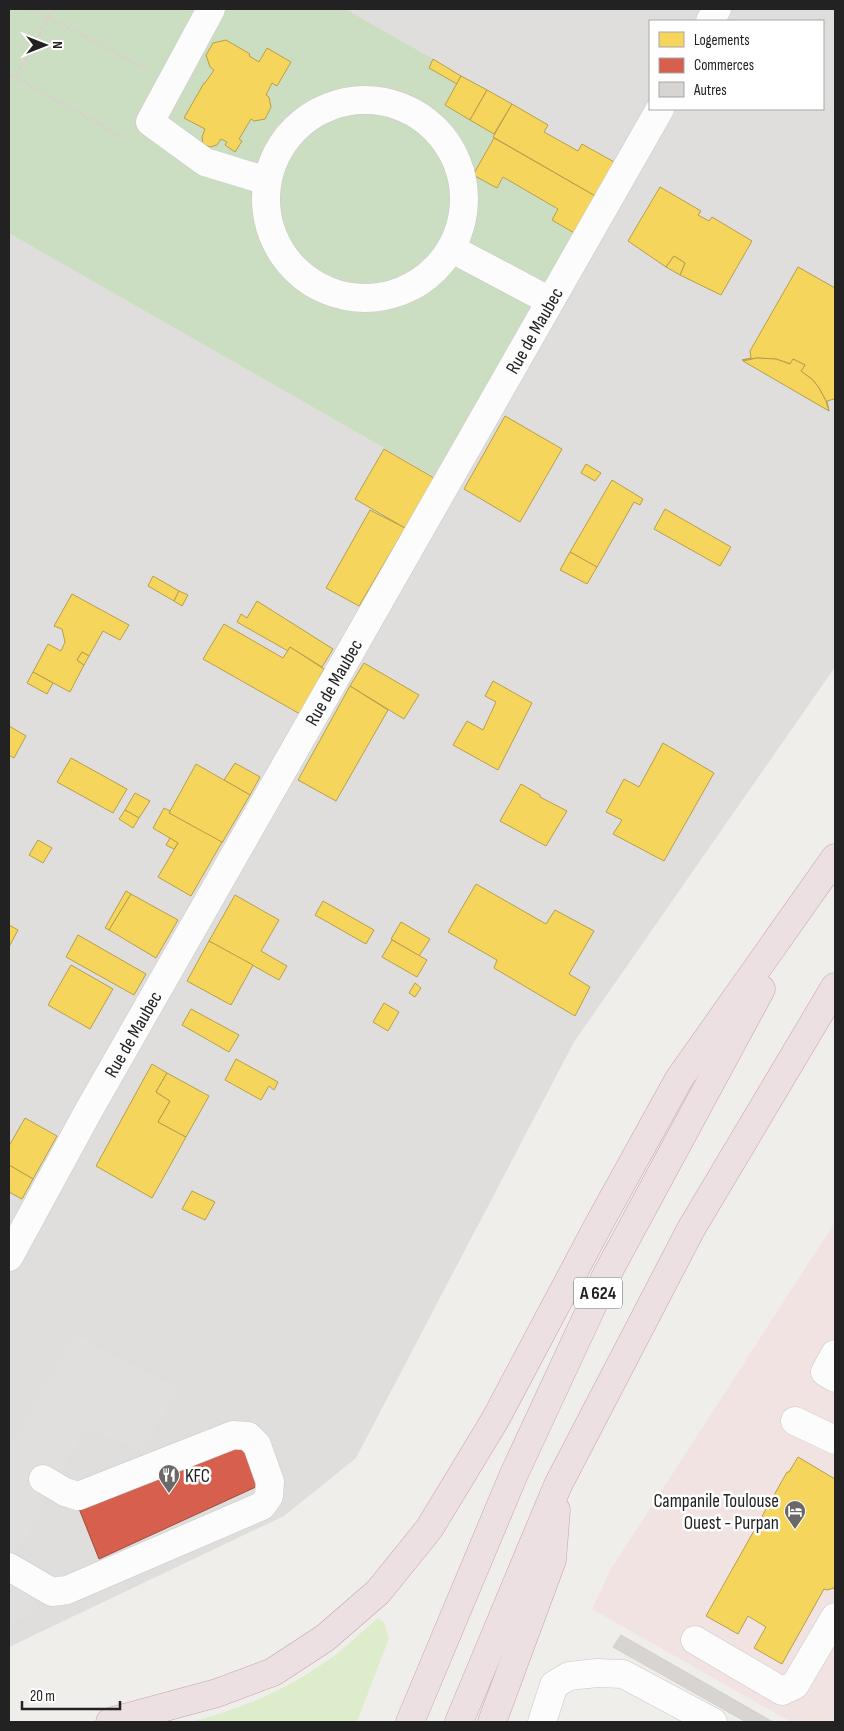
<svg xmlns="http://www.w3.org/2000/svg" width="844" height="1731" font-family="'Sofia Sans Condensed',sans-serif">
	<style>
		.residential { fill: #dfdedc; fill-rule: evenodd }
		.commercial { fill: #f1e3e1 }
		.grass { fill: #ddeccb }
		.forest { fill: #cbdec1 }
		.parking { fill: #e0dfde }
		.homes { fill: #f6d55c; stroke: #b69f4b }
		.shops { fill: #d6604d; stroke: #a04d40 }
		.building { fill: #d7d4d2; stroke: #d3d0cc }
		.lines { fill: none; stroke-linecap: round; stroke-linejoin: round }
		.minor-casing { stroke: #c9c8c7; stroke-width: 29 }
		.highway-casing { stroke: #c5a2ac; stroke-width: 29 }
		.path { stroke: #dccecd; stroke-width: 3; stroke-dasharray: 2.5 2.5; stroke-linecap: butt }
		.minor { stroke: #fdfcfc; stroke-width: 28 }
		.highway { stroke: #ece0e2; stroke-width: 28 }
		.labels { text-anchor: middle; stroke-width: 5; stroke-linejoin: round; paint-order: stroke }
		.shield { fill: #fff; stroke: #646464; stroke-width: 1 }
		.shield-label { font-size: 18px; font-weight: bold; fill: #222 }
		.street-label { font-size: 19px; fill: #222; stroke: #fff }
		.poi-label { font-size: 19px; fill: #222; stroke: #fff; text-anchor: start }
	</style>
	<rect width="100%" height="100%" fill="#f0eeeb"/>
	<!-- residential -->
	<path class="residential" d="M9 9H835V667L574 1042 356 1458 284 1516 9 1647ZM650 21H823V109H650Z"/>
	<!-- commercial -->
	<polygon class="commercial" points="835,1222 835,1722 791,1722 592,1609 611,1569"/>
	<!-- grass -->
	<path class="grass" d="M378 1618 384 1623 389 1638 357 1722H190C242 1709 288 1689 331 1658 348 1646 362 1631 378 1618Z"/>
	<!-- forest -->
	<polygon class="forest" points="9,9 345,9 433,59 429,68 457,84 445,105 494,134 493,136 494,138 474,175 497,188 503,177 558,209 552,220 576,234 548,282 539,280 526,302 532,310 435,477 9,233"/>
	<!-- parking -->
	<polygon class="parking" points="73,1334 178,1388 143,1452 86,1427 17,1553 39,1611 9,1624 9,1448"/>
	<!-- homes -->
	<g class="homes">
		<polygon points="226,40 250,54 249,56 259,62 267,48 291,62 277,86 272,83 266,95 269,97 271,107 265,119 254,121 251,119 239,139 242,141 235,152 225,145 227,142 221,139 217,145 210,147 203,144 202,137 205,129 184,118 204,83 205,83 214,70 210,67 206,55 213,43"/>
		<polygon points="433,59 461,76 457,84 429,68"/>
		<polygon points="461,76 487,90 470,120 445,105"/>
		<polygon points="487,90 512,104 494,134 470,120"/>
		<polygon points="512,104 548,125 544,132 578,151 582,144 616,163 597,197 493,137"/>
		<polygon points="494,138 597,197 576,234 552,220 558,209 503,177 497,188 473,175"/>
		<polygon points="660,187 701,211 698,215 709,221 712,217 752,241 721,295 680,275 685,263 674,256 666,267 628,241"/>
		<polygon points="674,256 685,263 680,275 666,267"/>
		<polygon points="798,267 835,288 835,398 834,399 827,401 829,411 826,401 819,388 813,380 801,371 805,365 793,359 791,364 776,359 757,358 742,360 751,358 750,351"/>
		<polygon points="757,358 776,359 790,364 793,359 805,365 801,371 813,380 819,388 826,401 829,411 743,361"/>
		<polygon points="505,416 562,449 520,522 464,489"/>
		<polygon points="384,449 434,478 405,528 355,499"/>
		<polygon points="586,464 601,473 595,481 581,473"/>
		<polygon points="612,480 643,499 640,505 634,502 597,567 570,552"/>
		<polygon points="665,509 731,547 720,566 654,529"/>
		<polygon points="370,510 405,528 359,606 326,588"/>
		<polygon points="570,552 597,567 587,584 560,570"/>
		<polygon points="153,576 179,591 174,601 148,586"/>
		<polygon points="179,591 188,595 182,606 174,601"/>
		<polygon points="72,594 129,625 120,640 103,631 89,656 82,652 77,660 84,665 70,692 33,672 48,644 61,651 65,642 62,629 54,626"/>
		<polygon points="257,601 333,649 322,667 290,647 288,651 237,622 241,614 247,618"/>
		<polygon points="224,624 283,658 290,647 324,669 319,678 320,679 300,714 203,659"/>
		<polygon points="82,652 89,656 84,665 77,660"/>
		<polygon points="364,663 419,695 404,719 350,686"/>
		<polygon points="33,672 53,683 47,694 27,683"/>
		<polygon points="493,681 532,703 498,770 453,745 467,721 483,730 496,702 485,696"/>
		<polygon points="350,686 388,710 336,801 298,780"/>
		<polygon points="9,726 26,736 14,758 9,755"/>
		<polygon points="663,743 714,773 664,861 613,834 622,820 606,812 624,779 639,787"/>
		<polygon points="71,758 127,789 113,813 57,782"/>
		<polygon points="235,763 260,777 250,795 224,780"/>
		<polygon points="196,764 250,795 222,843 169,813"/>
		<polygon points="521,784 540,795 540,797 567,811 546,846 500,821"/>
		<polygon points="135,793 150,801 139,818 125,810"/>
		<polygon points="164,808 170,811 169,813 222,842 191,896 158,877 178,843 153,828"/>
		<polygon points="125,810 139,818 133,828 119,819"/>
		<polygon points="170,838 178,843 174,849 166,845"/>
		<polygon points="38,840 52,848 43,863 29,855"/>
		<polygon points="476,884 546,924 555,910 594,931 569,974 590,987 575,1016 494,968 497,960 448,932"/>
		<polygon points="126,891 131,894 109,930 105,928"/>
		<polygon points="131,894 178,920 156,958 109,930"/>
		<polygon points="235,895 279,920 261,951 287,966 279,980 209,941"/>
		<polygon points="323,901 374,930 366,944 315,915"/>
		<polygon points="401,922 430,939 419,956 391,939"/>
		<polygon points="9,925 18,930 9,947"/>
		<polygon points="78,935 146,974 134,995 66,957"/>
		<polygon points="392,940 427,960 417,977 382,957"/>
		<polygon points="209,941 253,965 231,1005 187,981"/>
		<polygon points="71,965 113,989 90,1029 48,1005"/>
		<polygon points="415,983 421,988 415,997 409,993"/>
		<polygon points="384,1003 399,1012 388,1031 373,1022"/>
		<polygon points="191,1009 239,1035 229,1052 182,1025"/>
		<polygon points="236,1059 278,1082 274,1090 269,1086 261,1100 225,1080"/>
		<polygon points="152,1064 167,1073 156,1092 170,1101 158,1122 186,1137 152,1198 96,1166"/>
		<polygon points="167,1073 209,1096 186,1137 158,1122 170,1101 156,1092"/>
		<polygon points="25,1118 57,1136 33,1179 9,1165 9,1146"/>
		<polygon points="9,1165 33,1179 22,1199 9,1192"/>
		<polygon points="192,1191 215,1202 205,1220 182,1209"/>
		<polygon points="798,1457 835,1479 835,1586 834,1588 827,1590 824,1589 782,1664 754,1648 766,1627 748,1616 738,1634 706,1616 787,1472 789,1472"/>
	</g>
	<!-- shops -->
	<polygon class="shops" points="240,1437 258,1486 99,1559 76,1501"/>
	<!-- building -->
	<polygon class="building" points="621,1635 773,1722 746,1722 613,1647"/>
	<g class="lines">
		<!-- minor casing -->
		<g class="minor-casing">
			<g id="minor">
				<polyline points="211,9 150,122 205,162 267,181"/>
				<polyline points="710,21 717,9"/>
				<circle cx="365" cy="199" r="99"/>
				<polyline points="452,249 550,301"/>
				<path id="s1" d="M9 1257 89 1110 660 109"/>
				<polyline points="835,1354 825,1372 835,1378"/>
				<polyline points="795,1421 835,1440"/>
				<polyline points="9,1567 52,1592 67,1590 262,1506 269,1496 270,1482 257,1445 248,1436 233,1435 78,1496 65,1492 43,1479"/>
				<polyline points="695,1640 782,1691 795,1685 835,1617"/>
				<polyline points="542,1722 554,1685 569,1676 597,1673 623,1674 713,1722"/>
			</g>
		</g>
		<!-- highway casing -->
		<g class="highway-casing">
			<g id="highway">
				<polyline points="110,1722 217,1693 273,1672 325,1638 378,1592 429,1529 495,1420 600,1222 679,1079 835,858"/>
				<polyline points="410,1722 514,1474 606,1276 761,989"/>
				<polyline points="459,1722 558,1485 691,1229 835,987"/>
				<polyline points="492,1722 552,1560 556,1510"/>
			</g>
		</g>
		<!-- path -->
		<g class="path">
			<polyline points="32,9 145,68"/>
			<polyline points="9,74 124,138"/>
			<polyline points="15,78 53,9"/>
		</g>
		<!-- minor -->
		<use href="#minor" class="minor"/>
		<!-- highway -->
		<use href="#highway" class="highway"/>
	</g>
	<!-- icons -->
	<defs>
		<g id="restaurant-pin" transform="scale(1.125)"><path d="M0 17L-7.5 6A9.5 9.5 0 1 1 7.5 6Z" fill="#6a6968" stroke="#fff"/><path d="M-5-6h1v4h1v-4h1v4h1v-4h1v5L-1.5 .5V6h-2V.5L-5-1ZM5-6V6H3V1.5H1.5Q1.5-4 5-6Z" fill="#fff"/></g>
		<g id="hotel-pin" transform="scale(1.125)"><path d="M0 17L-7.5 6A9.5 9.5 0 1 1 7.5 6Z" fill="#6a6968" stroke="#fff"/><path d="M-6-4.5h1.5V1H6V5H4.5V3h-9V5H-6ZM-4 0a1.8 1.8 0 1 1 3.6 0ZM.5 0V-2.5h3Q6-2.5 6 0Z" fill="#fff"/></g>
	</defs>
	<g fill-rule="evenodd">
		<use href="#restaurant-pin" x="169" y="1475"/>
		<use href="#hotel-pin" x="795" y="1511"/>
	</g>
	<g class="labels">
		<!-- shield labels -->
		<rect class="shield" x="574" y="1277.5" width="48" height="31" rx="4"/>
		<g class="shield-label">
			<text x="598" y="1299">A 624</text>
		</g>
		<!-- street labels -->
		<g class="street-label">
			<text dy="7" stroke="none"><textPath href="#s1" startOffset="1065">Rue de Maubec</textPath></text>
			<text dy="7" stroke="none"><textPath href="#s1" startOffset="660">Rue de Maubec</textPath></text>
			<text dy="7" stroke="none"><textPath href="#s1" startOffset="255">Rue de Maubec</textPath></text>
		</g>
		<!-- poi labels -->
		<g class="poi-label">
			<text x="185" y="1482">KFC</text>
			<text x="779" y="1507" text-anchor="end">Campanile Toulouse<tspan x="779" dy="22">Ouest - Purpan</tspan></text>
		</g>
	</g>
	<!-- border -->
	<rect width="844" height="1731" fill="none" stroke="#222222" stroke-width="20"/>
	<!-- legend -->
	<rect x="649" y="20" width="175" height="90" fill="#ffffff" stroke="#a7a7a7"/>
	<rect x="659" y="32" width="25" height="15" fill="#f6d55c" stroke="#a7a7a7"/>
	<text x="694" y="45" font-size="15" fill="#222222">Logements</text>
	<rect x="659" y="58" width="25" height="15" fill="#d6604d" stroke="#a7a7a7"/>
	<text x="694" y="70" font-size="15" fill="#222222">Commerces</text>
	<rect x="659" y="82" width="25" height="15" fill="#d7d4d2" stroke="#a7a7a7"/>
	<text x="694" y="95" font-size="15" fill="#222222">Autres</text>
	<!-- north arrow -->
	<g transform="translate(45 45) rotate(90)" stroke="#ffffff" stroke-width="4" paint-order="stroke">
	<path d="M0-4L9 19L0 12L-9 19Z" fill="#222222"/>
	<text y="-8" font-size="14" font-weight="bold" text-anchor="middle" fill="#222222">N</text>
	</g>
	<!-- scale -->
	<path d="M22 1701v8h98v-8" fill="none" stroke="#222222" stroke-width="2.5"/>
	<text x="30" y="1701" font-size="15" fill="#222222" stroke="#ffffff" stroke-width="4" paint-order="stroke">20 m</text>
</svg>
